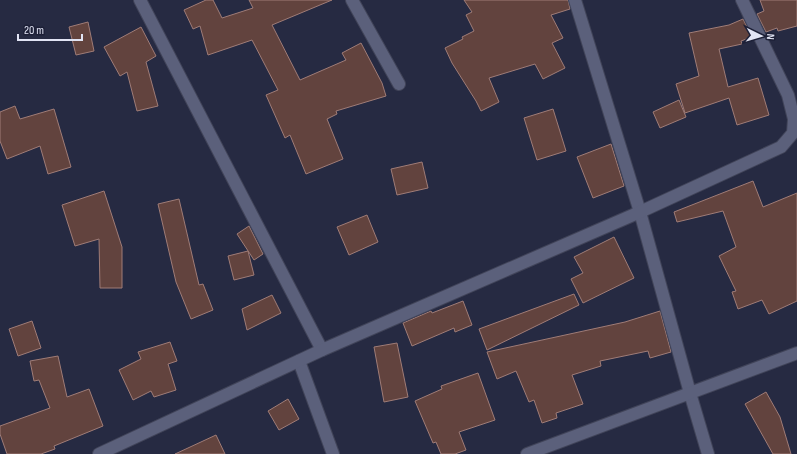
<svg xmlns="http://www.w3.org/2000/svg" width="797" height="454" font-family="'Sofia Sans Condensed',sans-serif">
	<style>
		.building { fill: #62433e; stroke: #9f7c77 }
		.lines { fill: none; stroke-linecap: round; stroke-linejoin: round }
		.minor-casing { stroke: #414459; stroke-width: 14 }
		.minor { stroke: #5b607b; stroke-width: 12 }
	</style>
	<rect width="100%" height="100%" fill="#262a42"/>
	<!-- building -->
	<g class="building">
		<polygon points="206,0 213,0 222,18 253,8 249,0 332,0 272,25 300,80 346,60 342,53 361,43 382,83 386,96 336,111 337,114 327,119 343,159 306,174 290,135 285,138 266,95 278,90 252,40 208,55 200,26 193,29 184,10"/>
		<polygon points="464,0 568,0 570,9 551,15 563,38 552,43 565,68 543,79 535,64 489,78 499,102 481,111 476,101 452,63 445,48 463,39 462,37 474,31 466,15 472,12"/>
		<polygon points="760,0 797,0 797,26 778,31 777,28 766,32 757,14 764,11"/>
		<polygon points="743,19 752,37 741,41 742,44 719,49 728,87 758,78 769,115 737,125 729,98 685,113 676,84 699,76 689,33 729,25"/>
		<polygon points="88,22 94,51 76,55 69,27"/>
		<polygon points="141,27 156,56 146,62 158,106 137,111 127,72 120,76 104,47"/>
		<polygon points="679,100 686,117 660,128 653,112"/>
		<polygon points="15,106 20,119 54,109 71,167 48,174 40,146 7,159 0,141 0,112"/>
		<polygon points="553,109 566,151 537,160 524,118"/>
		<polygon points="611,144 624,186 593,198 577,157"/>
		<polygon points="422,162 428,188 397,195 391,169"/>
		<polygon points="753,181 763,207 797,193 797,301 769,314 762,300 738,309 732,292 736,291 719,256 736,247 723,211 677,222 674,212"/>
		<polygon points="104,191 122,247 122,288 100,288 99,239 75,246 62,205"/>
		<polygon points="179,199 199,285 203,284 213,310 191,319 176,282 158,204"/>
		<polygon points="367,215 378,242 349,255 337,227"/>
		<polygon points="249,226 263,254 254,260 237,234"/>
		<polygon points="614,237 634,278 583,303 571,279 583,273 574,257"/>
		<polygon points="248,251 254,275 234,280 228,256"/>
		<polygon points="574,294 579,305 487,350 479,329"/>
		<polygon points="272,295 281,313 247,330 242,309"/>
		<polygon points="463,301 472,325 455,332 454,328 412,346 403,323 431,311 432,313"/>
		<polygon points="660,311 671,352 650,358 648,351 600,361 601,366 572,375 583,404 556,413 557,418 542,423 534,400 529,402 516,371 497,379 487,352 625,322"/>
		<polygon points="32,321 41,348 18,356 9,329"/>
		<polygon points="170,342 177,361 168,364 176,390 154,397 151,391 133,400 119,370 141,359 138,352"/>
		<polygon points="397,343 408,397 384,402 374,347"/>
		<polygon points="58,356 67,397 89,389 103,426 54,446 55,449 41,454 7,454 0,434 0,426 50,408 39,380 34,381 30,361"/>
		<polygon points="478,373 495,420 459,432 466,450 455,454 441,454 436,442 433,443 415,401 442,389 441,386"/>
		<polygon points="766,392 780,417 791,454 773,454 745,404"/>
		<polygon points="288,399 299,419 279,430 268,411"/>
		<polygon points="216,435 225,454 175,454"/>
	</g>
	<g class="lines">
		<!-- minor casing -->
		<g class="minor-casing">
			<g id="minor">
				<polyline points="140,0 322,350"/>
				<polyline points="352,0 399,84"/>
				<polyline points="575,0 640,212 690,393 708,454"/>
				<polyline points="299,361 333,454"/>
				<polyline points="99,454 322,350 640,212 781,147 793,133 794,119 788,95 742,0"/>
				<polyline points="527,454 797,353"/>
			</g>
		</g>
		<!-- minor -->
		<use href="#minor" class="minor"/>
	</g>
	<!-- north arrow -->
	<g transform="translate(761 36) rotate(95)" stroke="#1d2037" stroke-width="3" paint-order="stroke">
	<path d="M0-3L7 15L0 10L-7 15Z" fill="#e1e4f4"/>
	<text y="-6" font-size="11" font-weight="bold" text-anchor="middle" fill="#e1e4f4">N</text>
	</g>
	<!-- scale -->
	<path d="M18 34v6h64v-6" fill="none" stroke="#e1e4f4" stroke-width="2"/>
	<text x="24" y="34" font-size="12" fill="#e1e4f4" stroke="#1d2037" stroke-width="3" paint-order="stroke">20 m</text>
</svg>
